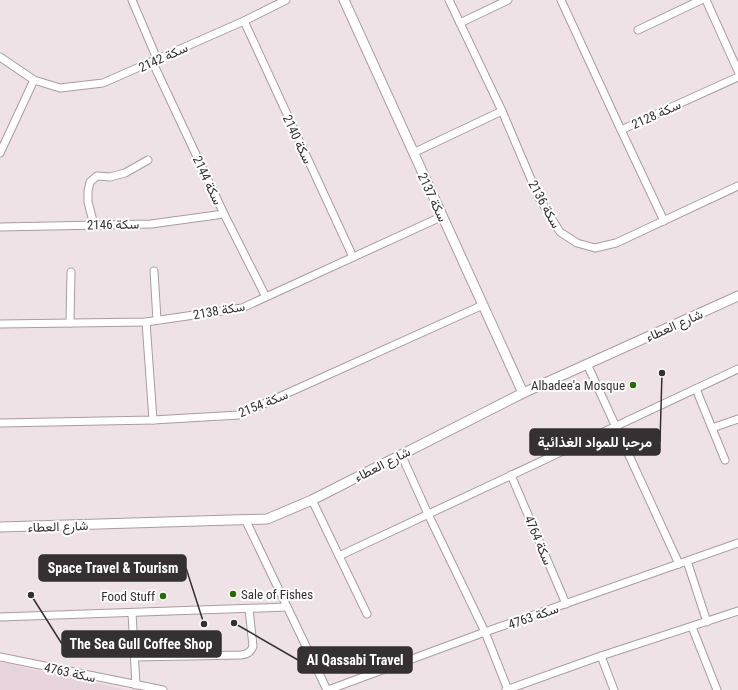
<svg xmlns="http://www.w3.org/2000/svg" width="738" height="690" font-family="'Roboto Condensed',Vazirmatn,sans-serif">
	<style>
		.built { fill: #e8d4dc }
		.lines { fill: none; stroke-linecap: round; stroke-linejoin: round }
		.minor-casing { stroke: #a99ca1; stroke-width: 9 }
		.tertiary-casing { stroke: #a99ca1; stroke-width: 11 }
		.minor { stroke: #fff; stroke-width: 7 }
		.tertiary { stroke: #fff; stroke-width: 9 }
		.poi-dot { fill: #266c05; stroke: #fff; stroke-width: 1.5 }
		.labels { text-anchor: middle; stroke-width: 4; stroke-linejoin: round; paint-order: stroke }
		.street-label { font-size: 13px; fill: #353032; stroke: #fff }
		.poi-label { font-size: 13px; fill: #353032; stroke: #fff; text-anchor: end }
		.leader { fill: none; stroke: #353032; stroke-width: 1.5 }
		.callout-dot { fill: #353032; stroke: #fff; stroke-width: 1.5 }
		.callout { fill: #353032; stroke: #353032; stroke-width: 1.5 }
		.callout-label { font-size: 14px; text-anchor: middle; font-weight: bold; fill: #fff }
	</style>
	<rect width="100%" height="100%" fill="#efe2e7"/>
	<!-- built -->
	<polygon class="built" points="0,662 128,690 0,690"/>
	<g class="lines">
		<!-- minor casing -->
		<g class="minor-casing">
			<g id="minor">
				<polyline points="132,0 157,59"/>
				<polyline points="449,0 502,111 539,198 560,232 577,243 595,248 616,243 738,186"/>
				<polyline points="561,0 621,130"/>
				<polyline points="706,0 738,71"/>
				<polyline points="244,21 353,257"/>
				<polyline points="460,23 508,0"/>
				<polyline points="638,30 701,0"/>
				<polyline points="0,57 34,80 60,88 103,83 244,21 286,0"/>
				<polyline points="152,61 224,214 266,297"/>
				<polyline points="0,153 34,80"/>
				<polyline points="413,153 502,111"/>
				<polyline points="664,221 621,130 738,77"/>
				<polyline points="94,225 88,202 88,191 90,182 97,176 110,177 125,173 148,160"/>
				<polyline points="0,227 151,224 224,214"/>
				<polyline points="154,271 157,320"/>
				<polyline points="146,322 153,420"/>
				<polyline points="70,323 71,272"/>
				<polyline points="0,324 146,322 242,308 443,216"/>
				<polyline points="587,364 679,564"/>
				<polyline points="696,389 725,460"/>
				<polyline points="0,423 153,420 239,415 483,305"/>
				<polyline points="712,428 738,419"/>
				<polyline points="401,454 428,514 485,632 508,690"/>
				<polyline points="511,475 566,604"/>
				<polyline points="312,500 367,614"/>
				<polyline points="245,519 327,690"/>
				<polyline points="339,556 738,369"/>
				<polyline points="687,561 707,622"/>
				<polyline points="132,613 136,685"/>
				<polyline points="0,617 287,607"/>
				<polyline points="692,627 717,690"/>
				<polyline points="601,656 614,690"/>
				<polyline points="0,657 163,690"/>
				<path d="M135 657 241 655C248 654 251 652 253 646L249 609"/>
				<polyline points="328,690 485,632 738,543"/>
				<polyline points="506,690 601,656 738,611"/>
			</g>
		</g>
		<!-- tertiary casing -->
		<g class="tertiary-casing">
			<g id="tertiary">
				<polyline points="344,0 523,393"/>
				<polyline points="0,527 267,519 312,500 523,393 738,296"/>
			</g>
		</g>
		<!-- minor -->
		<use href="#minor" class="minor"/>
		<!-- tertiary -->
		<use href="#tertiary" class="tertiary"/>
	</g>
	<!-- markers -->
	<g class="poi-dot">
		<circle cx="633" cy="385" r="4"/>
		<circle cx="233" cy="594" r="4"/>
		<circle cx="163" cy="596" r="4"/>
	</g>
	<g class="labels">
		<!-- street labels -->
		<g class="street-label">
			<text transform="translate(163 57) rotate(-24)" y="5">سكة 2142</text>
			<text transform="translate(656 114) rotate(-24)" y="5">سكة 2128</text>
			<text transform="translate(298 139) rotate(65)" y="5">سكة 2140</text>
			<text transform="translate(208 180) rotate(65)" y="5">سكة 2144</text>
			<text transform="translate(433 197) rotate(65)" y="5">سكة 2137</text>
			<text transform="translate(545 204) rotate(61)" y="5">سكة 2136</text>
			<text transform="translate(113 224) rotate(-1)" y="5">سكة 2146</text>
			<text transform="translate(219 310) rotate(-10)" y="5">سكة 2138</text>
			<text transform="translate(674 325) rotate(-24)" y="5">شارع العطاء</text>
			<text transform="translate(263 403) rotate(-22)" y="5">سكة 2154</text>
			<text transform="translate(382 464) rotate(-27)" y="5">شارع العطاء</text>
			<text transform="translate(58 526) rotate(-2)" y="5">شارع العطاء</text>
			<text transform="translate(539 540) rotate(67)" y="5">سكة 4764</text>
			<text transform="translate(533 616) rotate(-19)" y="5">سكة 4763</text>
			<text transform="translate(70 672) rotate(12)" y="5">سكة 4763</text>
		</g>
		<!-- poi labels -->
		<g class="poi-label">
			<text x="625" y="390">Albadee'a Mosque</text>
			<text x="241" y="599" text-anchor="start">Sale of Fishes</text>
			<text x="155" y="601">Food Stuff</text>
		</g>
	</g>
	<!-- callouts -->
	<path class="leader" d="M662 373L660 442M204 624L186 568M31 595L62 644M234 623L298 660"/>
	<g class="callout-dot">
		<circle cx="662" cy="373" r="4"/>
		<circle cx="204" cy="624" r="4"/>
		<circle cx="31" cy="595" r="4"/>
		<circle cx="234" cy="623" r="4"/>
	</g>
	<g class="callout">
		<rect x="530" y="429" width="130" height="26" rx="4"/>
		<rect x="39" y="555" width="147" height="26" rx="4"/>
		<rect x="62" y="631" width="159" height="26" rx="4"/>
		<rect x="298" y="647" width="114" height="26" rx="4"/>
	</g>
	<g class="callout-label">
		<text x="595" y="447">مرحبا للمواد الغذائية</text>
		<text x="113" y="573">Space Travel &amp; Tourism</text>
		<text x="141" y="649">The Sea Gull Coffee Shop</text>
		<text x="355" y="665">Al Qassabi Travel</text>
	</g>
</svg>
